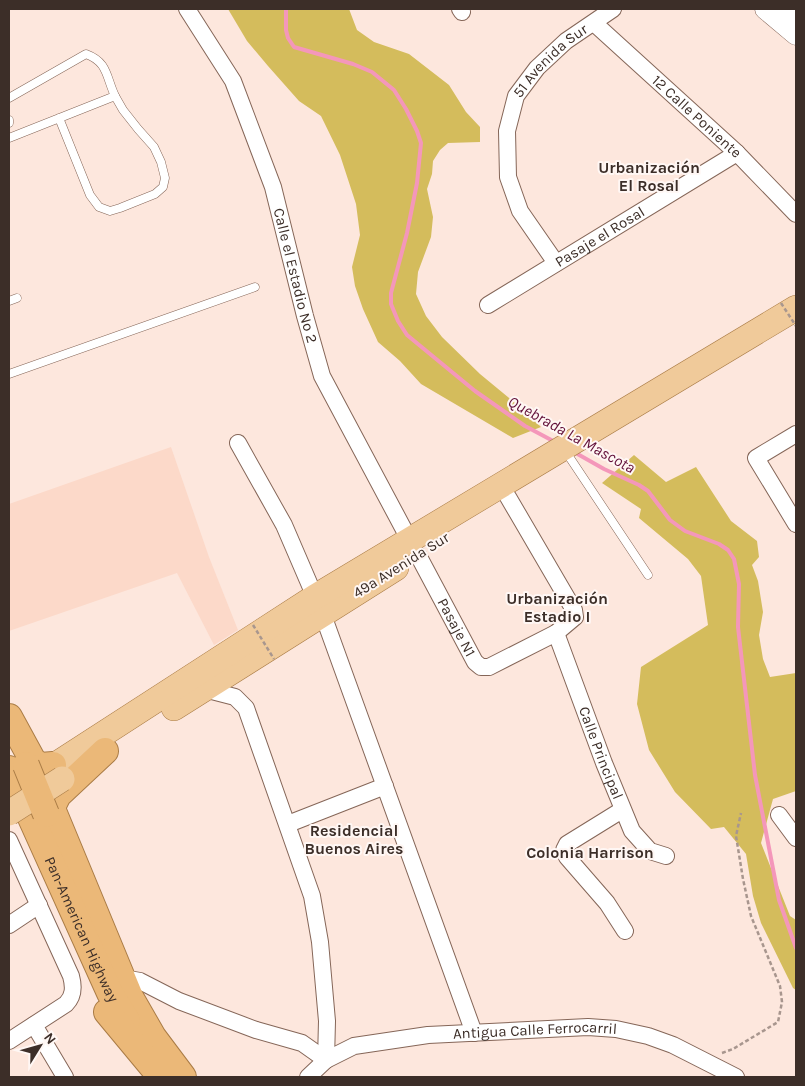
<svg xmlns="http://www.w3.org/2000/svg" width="805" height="1086" font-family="Karla,sans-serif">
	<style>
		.built { fill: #fcd9c9 }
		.forest { fill: #d4bc5c }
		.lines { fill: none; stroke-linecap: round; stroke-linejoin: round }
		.stream { stroke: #f497ba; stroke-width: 4 }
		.service-casing { stroke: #856658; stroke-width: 9 }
		.minor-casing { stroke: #856658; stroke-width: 18 }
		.tertiary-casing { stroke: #856658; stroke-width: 21 }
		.primary-casing { stroke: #aa7c46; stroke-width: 26 }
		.trunk-casing { stroke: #aa7c46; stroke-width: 28 }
		.path { stroke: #a8968e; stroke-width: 2.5; stroke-dasharray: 4 2.5; stroke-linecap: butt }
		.service { stroke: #fff; stroke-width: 8 }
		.minor { stroke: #fff; stroke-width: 16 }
		.tertiary { stroke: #fff; stroke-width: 20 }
		.primary { stroke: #f0ca9a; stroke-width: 25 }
		.trunk { stroke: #ebb878; stroke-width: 26 }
		.primary-bridge-casing { stroke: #aa7c46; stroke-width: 26; stroke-linecap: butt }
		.trunk-bridge-casing { stroke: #aa7c46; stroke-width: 28; stroke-linecap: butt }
		.path-bridge { stroke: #a8968e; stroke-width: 2.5; stroke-dasharray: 4 2.5; stroke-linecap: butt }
		.primary-bridge { stroke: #f0ca9a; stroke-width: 25 }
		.trunk-bridge { stroke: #ebb878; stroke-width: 26 }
		.labels { text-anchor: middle; stroke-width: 4; stroke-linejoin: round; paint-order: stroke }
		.street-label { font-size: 15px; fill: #3c2e28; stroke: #fff7f4 }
		.neighbourhood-label { font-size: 16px; font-weight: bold; fill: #3c2e28; stroke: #fff7f4 }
		.water-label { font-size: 16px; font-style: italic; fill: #621039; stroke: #fff7f4 }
	</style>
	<rect width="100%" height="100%" fill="#fde7dd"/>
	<!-- built -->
	<polygon class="built" points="171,447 209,557 238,630 214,645 177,573 9,631 9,504"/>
	<!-- forest -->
	<g class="forest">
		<polygon points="228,9 349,9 357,30 374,42 409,54 449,85 466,112 480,127 480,142 448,143 440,150 433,161 432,174 427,189 433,217 431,237 418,272 416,294 426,316 442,337 480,374 526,412 541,427 513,438 421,384 400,361 378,342 363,309 355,286 352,267 360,235 356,204 340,155 321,116 299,101 268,66 247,41"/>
		<polygon points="634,455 666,482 696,467 731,521 757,541 759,557 752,565 758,581 763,612 759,635 763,659 770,677 796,673 796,791 773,799 761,843 790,916 796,920 796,990 793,988 761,923 753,896 746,854 724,827 711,829 675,792 649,750 637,704 641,667 708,625 701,576 688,559 639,518 641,509 602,483"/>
	</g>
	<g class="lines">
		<!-- stream -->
		<g class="stream">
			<polyline points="286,9 286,30 288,38 294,47 353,64 372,72 394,90 406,109 417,131 421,143 417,183 407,233 391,293 391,304 398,321 407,335 475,391 525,426 555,442"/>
			<polyline points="574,452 604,469 639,485 648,491 670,520 685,531 719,544 728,550 734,559 739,584 738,627 755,775 779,900 796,948"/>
		</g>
		<!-- service casing -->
		<g class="service-casing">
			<g id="service">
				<path d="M9 98 86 54C108 62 106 77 115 96"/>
				<polyline points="9,120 9,123"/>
				<polyline points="9,138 115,96 123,110 138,129 154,147 161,162 165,178 163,187 155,194 120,208 110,211 99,207 90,195 59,118"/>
				<polyline points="9,301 17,298"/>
				<polyline points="9,374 255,287"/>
				<polyline points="570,458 648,575"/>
			</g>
		</g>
		<!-- minor casing -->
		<g class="minor-casing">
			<g id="minor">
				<path id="s1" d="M187 9 233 81 273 187 305 316 322 376 410 541"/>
				<polyline points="460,9 462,12"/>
				<path id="s2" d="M594 23 737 153 796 214"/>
				<path id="s3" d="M556 263 520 211 508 177 507 131 516 96 537 68 566 41 613 9"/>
				<path id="s4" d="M488 305 737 153"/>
				<polyline points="796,434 756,458 796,524"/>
				<polyline points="238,443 284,525 315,597"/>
				<path id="s5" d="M418 555 475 662 481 667H489L556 633 575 617 574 610 508 497"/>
				<polyline points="323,615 474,1033"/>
				<path id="s6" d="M556 633 604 763 632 831 650 851 666 856"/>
				<polyline points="204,689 235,697 246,708 312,896 320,942 327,1021 326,1060"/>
				<polyline points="622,810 567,844 564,850 567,857 607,903 625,931"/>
				<polyline points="779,815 796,838"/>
				<polyline points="288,824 385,786"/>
				<path d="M9 840 71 976C74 987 74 996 66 1004L9 1041"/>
				<polyline points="9,925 39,905"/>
				<polyline points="123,978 140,981 179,1001 256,1030 302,1043 326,1060"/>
				<polyline points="34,1025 65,1077"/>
				<path id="s7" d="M308 1077 326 1060 354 1046 428 1035 588 1027 616 1029 648 1036 673 1045 736 1077"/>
			</g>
		</g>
		<!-- tertiary casing -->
		<g class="tertiary-casing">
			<g id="tertiary">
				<polyline points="765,9 796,35"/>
				<polyline points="789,9 796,15"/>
			</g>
		</g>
		<!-- primary casing -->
		<g class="primary-casing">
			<g id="primary">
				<polyline points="174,708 396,568"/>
				<polyline points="43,773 315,597 796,308"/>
			</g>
		</g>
		<!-- trunk casing -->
		<g class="trunk-casing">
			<g id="trunk">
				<polyline points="9,717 33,761 41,766 53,765"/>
				<polyline points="105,751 58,795 53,805 53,811 130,997 153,1037 183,1077"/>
				<path id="s8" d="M9 769 110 993 127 1021"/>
				<polyline points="107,1012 161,1077"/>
			</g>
		</g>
		<!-- path -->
		<polyline class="path" points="722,1053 733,1049 778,1022 782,1002 780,986 751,916 743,879 736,836 741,813"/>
		<!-- service -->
		<use href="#service" class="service"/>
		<!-- minor -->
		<use href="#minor" class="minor"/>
		<!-- tertiary -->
		<use href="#tertiary" class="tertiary"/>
		<!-- primary -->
		<use href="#primary" class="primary"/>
		<!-- trunk -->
		<use href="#trunk" class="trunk"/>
		<!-- primary-bridge casing -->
		<g class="primary-bridge-casing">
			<polyline id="primary-bridge" points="9,813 62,779"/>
		</g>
		<!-- trunk-bridge casing -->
		<g class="trunk-bridge-casing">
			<polyline id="trunk-bridge" points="26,765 46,814"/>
		</g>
		<!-- path-bridge -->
		<g class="path-bridge">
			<polyline points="781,303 796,326"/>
			<polyline points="253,625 274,659"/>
		</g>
		<!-- primary-bridge -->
		<use href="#primary-bridge" class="primary-bridge"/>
		<!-- trunk-bridge -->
		<use href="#trunk-bridge" class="trunk-bridge"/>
	</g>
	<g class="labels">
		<!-- street labels -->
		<g class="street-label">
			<text dy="5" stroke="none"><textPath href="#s3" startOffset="231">51 Avenida Sur</textPath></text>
			<text dy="5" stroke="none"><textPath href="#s2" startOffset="139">12 Calle Poniente</textPath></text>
			<text dy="5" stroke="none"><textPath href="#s4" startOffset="131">Pasaje el Rosal</textPath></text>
			<text dy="5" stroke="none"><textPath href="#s1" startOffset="290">Calle el Estadio No 2</textPath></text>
			<text transform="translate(401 565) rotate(-32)" y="5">49a Avenida Sur</text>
			<text dy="5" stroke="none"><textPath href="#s5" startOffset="82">Pasaje N1</textPath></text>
			<text dy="5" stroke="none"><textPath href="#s6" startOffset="128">Calle Principal</textPath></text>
			<text dy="5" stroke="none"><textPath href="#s8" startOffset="176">Pan-American Highway</textPath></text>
			<text dy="5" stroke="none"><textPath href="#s7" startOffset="238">Antigua Calle Ferrocarril</textPath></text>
		</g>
		<!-- neighbourhood labels -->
		<g class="neighbourhood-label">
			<text x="649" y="173">Urbanización<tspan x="649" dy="18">El Rosal</tspan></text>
			<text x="557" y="604">Urbanización<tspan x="557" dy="18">Estadio I</tspan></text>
			<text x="354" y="836">Residencial<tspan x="354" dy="18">Buenos Aires</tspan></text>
			<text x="590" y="858">Colonia Harrison</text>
		</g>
		<!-- water labels -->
		<g class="water-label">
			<text transform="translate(572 434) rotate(29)" y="6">Quebrada La Mascota</text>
		</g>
	</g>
	<!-- border -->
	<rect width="805" height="1086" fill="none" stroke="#3c2e28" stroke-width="20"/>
	<!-- north arrow -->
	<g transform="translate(40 1046) rotate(53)" stroke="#fff7f4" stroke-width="4" paint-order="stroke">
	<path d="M0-4L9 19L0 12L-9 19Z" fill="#3c2e28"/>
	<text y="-8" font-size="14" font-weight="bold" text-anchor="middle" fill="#3c2e28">N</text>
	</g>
</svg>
